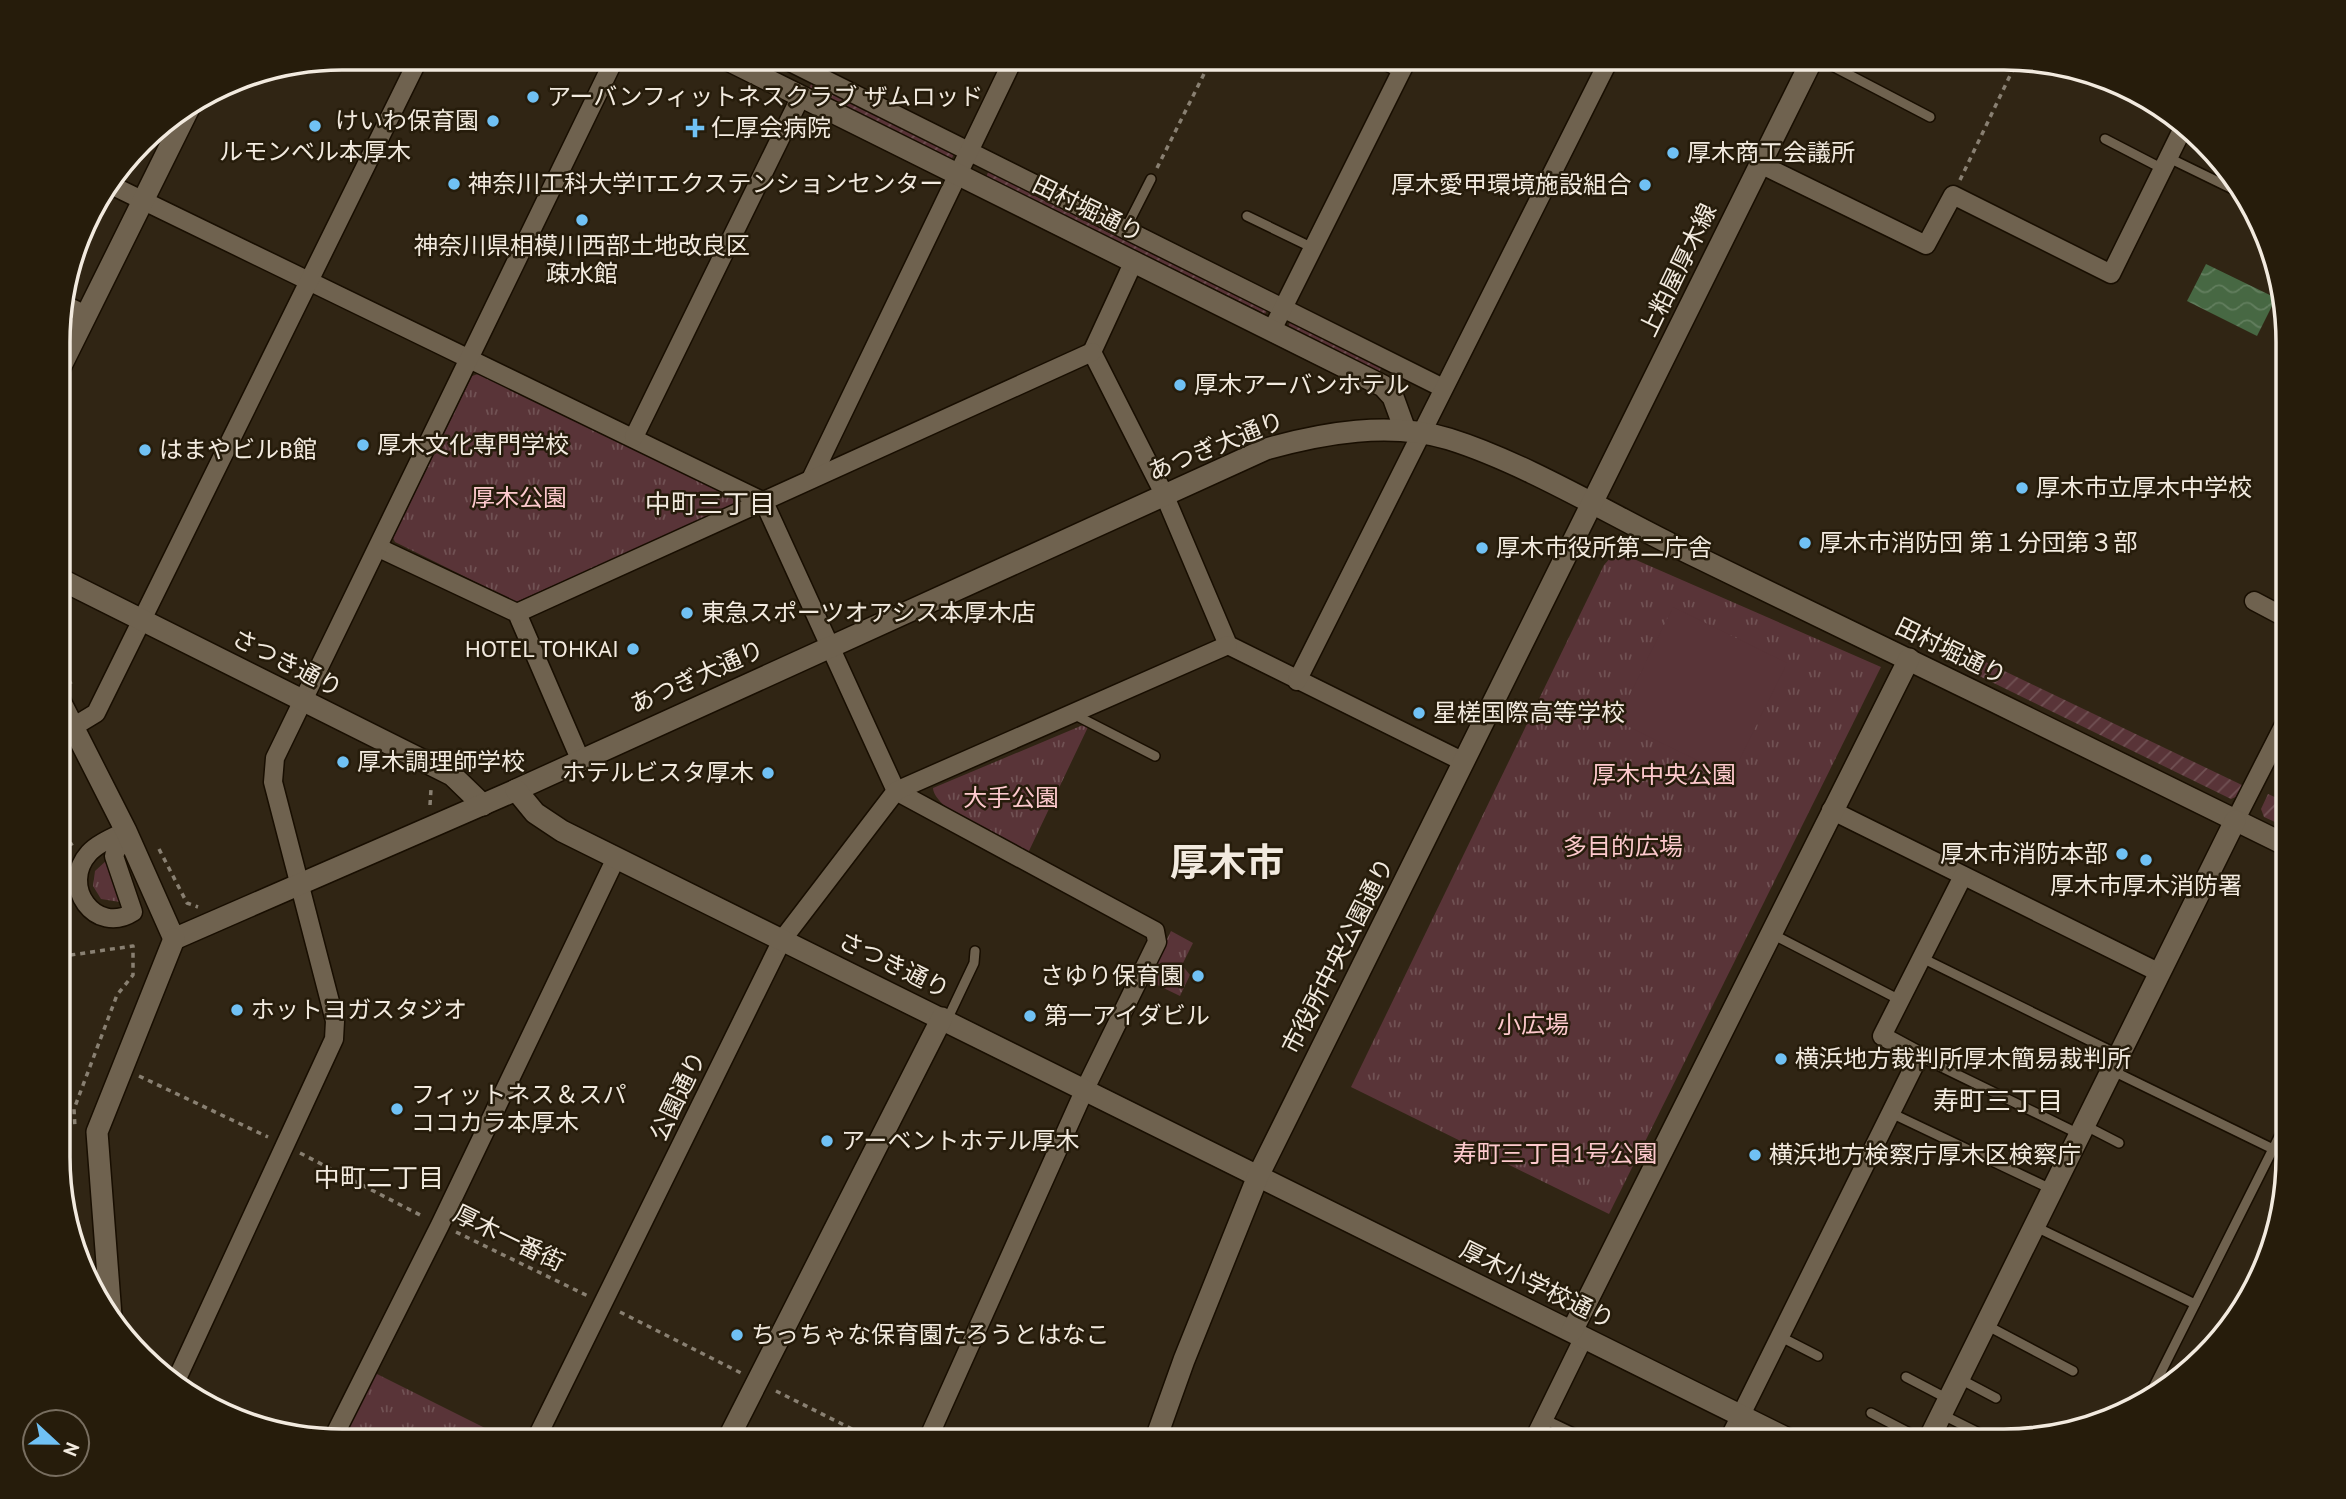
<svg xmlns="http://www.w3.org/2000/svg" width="2346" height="1499" font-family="'PT Sans','Noto Sans JP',sans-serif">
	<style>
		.grass { fill: url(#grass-tufts) }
		.garden { fill: url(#garden-furrows) }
		.pitch { fill: #593438 }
		.water { fill: url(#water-waves) }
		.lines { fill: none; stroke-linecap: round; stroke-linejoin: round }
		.service-casing { stroke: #180e01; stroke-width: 12 }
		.minor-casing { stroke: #180e01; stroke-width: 21 }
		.tertiary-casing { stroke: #180e01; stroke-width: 24 }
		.secondary-casing { stroke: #180e01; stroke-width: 24 }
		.path { stroke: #898072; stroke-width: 3.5; stroke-dasharray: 5 5; stroke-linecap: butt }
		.service { stroke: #6f624f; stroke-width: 9 }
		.minor { stroke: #6f624f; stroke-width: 18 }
		.tertiary { stroke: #6f624f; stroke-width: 21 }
		.secondary { stroke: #6f624f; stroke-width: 21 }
		.poi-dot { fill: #70c1f4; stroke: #261c0b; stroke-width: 2.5 }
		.labels { text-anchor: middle; stroke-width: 5; stroke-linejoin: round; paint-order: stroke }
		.poi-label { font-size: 24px; fill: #f2eadf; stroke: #261c0b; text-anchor: start }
		.street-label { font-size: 24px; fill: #f2eadf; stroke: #261c0b }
		.park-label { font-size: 24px; fill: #fdc9cd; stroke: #261c0b }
		.neighbourhood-label { font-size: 26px; fill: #f2eadf; stroke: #261c0b }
		.town-label { font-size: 38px; font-weight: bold; fill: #f2eadf; stroke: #261c0b }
		.rim { fill: none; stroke: #f2eadf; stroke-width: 3.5 }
	</style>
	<defs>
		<pattern id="grass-tufts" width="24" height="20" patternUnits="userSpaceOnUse" patternTransform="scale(1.75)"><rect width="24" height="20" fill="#593438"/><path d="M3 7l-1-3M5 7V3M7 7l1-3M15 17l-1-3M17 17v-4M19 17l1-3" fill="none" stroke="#715254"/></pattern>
		<pattern id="garden-furrows" width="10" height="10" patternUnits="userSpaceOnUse" patternTransform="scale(1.75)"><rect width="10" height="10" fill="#593438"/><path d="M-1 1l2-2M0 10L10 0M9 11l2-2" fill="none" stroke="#715254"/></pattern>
		<pattern id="water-waves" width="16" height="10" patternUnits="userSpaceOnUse" patternTransform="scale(1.75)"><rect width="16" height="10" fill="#476843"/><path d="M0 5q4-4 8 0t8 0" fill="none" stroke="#627e5e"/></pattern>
	</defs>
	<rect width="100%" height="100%" fill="#302514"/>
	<!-- grass -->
	<g class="grass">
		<polygon points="478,374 733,497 733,506 516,602 395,542 393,538 472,376"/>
		<polygon points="1612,556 1627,556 1881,667 1609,1214 1351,1087 1604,565"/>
		<path d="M1083 725 1088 727 1028 853C1007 842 934 811 933 788Z"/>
		<polygon points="107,860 120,902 101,899 93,886 95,871"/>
		<polygon points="1171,931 1193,943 1182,965 1190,975 1180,996 1147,980"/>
		<polygon points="373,1372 511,1441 339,1441"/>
	</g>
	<!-- garden -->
	<g class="garden">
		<polygon points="813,81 955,152 951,160 809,88"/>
		<polygon points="990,168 1270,305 1265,314 986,177"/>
		<polygon points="1291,320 1383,365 1379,372 1288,327"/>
		<polygon points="1967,653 2244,786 2240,795 2231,799 1959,666"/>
		<polygon points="2268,794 2288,803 2288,828 2264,817 2261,809"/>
	</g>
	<!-- pitch -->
	<polygon class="pitch" points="1673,607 1787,663 1731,777 1617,721"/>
	<!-- water -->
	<polygon class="water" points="2206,264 2276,298 2257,336 2187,301"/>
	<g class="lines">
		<!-- service casing -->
		<g class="service-casing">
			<g id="service">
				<polyline points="1371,58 1400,73"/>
				<polyline points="1817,58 1930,117"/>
				<polyline points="2105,139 2163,169"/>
				<polyline points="2169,158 2245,195"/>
				<polyline points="1247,216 1313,248"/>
				<polyline points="1125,230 1151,179"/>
				<polyline points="1073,714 1155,756"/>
				<polyline points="1772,934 1898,999"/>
				<polyline points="1920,957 2119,1055"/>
				<polyline points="947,1020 974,963 975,951"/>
				<polyline points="1919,1056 2079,1134"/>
				<polyline points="2111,1070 2273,1149"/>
				<polyline points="1891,1113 2051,1189"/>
				<polyline points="2086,1126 2119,1143"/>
				<polyline points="2036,1227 2195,1304"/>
				<polyline points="1986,1325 2073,1371"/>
				<polyline points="1779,1336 1818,1356"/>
				<polyline points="1906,1377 1948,1399"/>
				<polyline points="1960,1379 1996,1398"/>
				<polyline points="2145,1404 2288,1119"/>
				<polyline points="1871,1413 1925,1441"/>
				<polyline points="1943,1415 1995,1441"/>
				<polyline points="1544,1419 1590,1441"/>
			</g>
		</g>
		<!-- minor casing -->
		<g class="minor-casing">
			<g id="minor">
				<polyline points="782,58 1443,388"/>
				<polyline points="1760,164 1926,245 1953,195 2111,274 2183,128"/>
				<polyline points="111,185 764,502 896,791 1155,931 1157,942 1085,1089 927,1441"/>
				<polyline points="1134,261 1092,352 1164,494 1228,645 1464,762"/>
				<polyline points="61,303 86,315"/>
				<polyline points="1272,330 1408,58"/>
				<polyline points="634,437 801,96"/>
				<polyline points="811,479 1014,58"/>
				<polyline points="379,548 517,613 580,759"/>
				<polyline points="2254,601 2288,619"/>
				<polyline points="517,613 1092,352"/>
				<polyline points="1297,681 1610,58"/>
				<polyline points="73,727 96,713 419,58"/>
				<polyline points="1831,810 2160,973"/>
				<polyline points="2235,821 2288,717"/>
				<path d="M126 831C114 837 98 843 89 853 59 886 96 936 133 912L114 856 117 848 131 841"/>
				<polyline points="175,1383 334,1039 335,1021 273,782 275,758 615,58"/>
				<polyline points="332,1440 440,1225 616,858"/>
				<polyline points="535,1441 782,940 896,791 1228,645"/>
				<polyline points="1533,1441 1584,1337"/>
				<polyline points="1728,1441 1919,1056 1882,1036 1963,876"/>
			</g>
		</g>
		<!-- tertiary casing -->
		<g class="tertiary-casing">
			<g id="tertiary">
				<polyline points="724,58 1383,386 1393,397 1405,430"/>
				<polyline points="60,368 190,106"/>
				<polyline points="60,579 452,775 483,805"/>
				<path d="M60 701 126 831 174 939 516 790 1266 449C1323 433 1390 421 1449 439 1529 464 1619 520 1697 557 1895 652 2091 749 2288 846"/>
				<polyline points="516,790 535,813 562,831 1792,1441"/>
				<polyline points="1572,1331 1909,659"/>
				<polyline points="727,1441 942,1018"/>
				<polyline points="1928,1441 2235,821"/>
			</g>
		</g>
		<!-- secondary casing -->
		<g class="secondary-casing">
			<g id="secondary">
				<polyline points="111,1316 97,1132 174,939"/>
				<polyline points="1155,1441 1184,1360 1258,1176 1813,58"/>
			</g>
		</g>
		<!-- path -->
		<g class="path">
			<polyline points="1157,168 1212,58"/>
			<polyline points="1960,180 2018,59"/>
			<polyline points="60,663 71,684"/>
			<polyline points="430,805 431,789"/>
			<polyline points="159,849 187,903 198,907"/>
			<polyline points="60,851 73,843"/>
			<polyline points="60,943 64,956 133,946 133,975 117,995 74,1109 75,1128"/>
			<polyline points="139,1076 268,1137"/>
			<polyline points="300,1153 424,1217"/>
			<polyline points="456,1232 588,1296"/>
			<polyline points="620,1312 741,1373"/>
			<polyline points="776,1391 876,1441"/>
		</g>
		<!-- service -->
		<use href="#service" class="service"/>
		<!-- minor -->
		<use href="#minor" class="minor"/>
		<!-- tertiary -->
		<use href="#tertiary" class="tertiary"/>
		<!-- secondary -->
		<use href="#secondary" class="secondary"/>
	</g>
	<!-- markers -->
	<g class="poi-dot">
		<circle cx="533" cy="97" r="7"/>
		<circle cx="493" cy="121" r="7"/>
		<circle cx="315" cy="126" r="7"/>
		<path d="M691.5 117.5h7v7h7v7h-7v7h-7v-7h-7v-7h7z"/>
		<circle cx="1673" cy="153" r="7"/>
		<circle cx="454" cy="184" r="7"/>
		<circle cx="1645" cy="185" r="7"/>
		<circle cx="582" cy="220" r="7"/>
		<circle cx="1180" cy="385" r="7"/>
		<circle cx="363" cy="445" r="7"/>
		<circle cx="145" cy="450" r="7"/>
		<circle cx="2022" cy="488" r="7"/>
		<circle cx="1805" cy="543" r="7"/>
		<circle cx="1482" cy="548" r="7"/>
		<circle cx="687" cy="613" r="7"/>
		<circle cx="633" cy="649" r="7"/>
		<circle cx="1419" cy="713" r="7"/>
		<circle cx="343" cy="762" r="7"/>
		<circle cx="768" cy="773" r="7"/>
		<circle cx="2122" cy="854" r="7"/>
		<circle cx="2146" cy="860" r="7"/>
		<circle cx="1198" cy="976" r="7"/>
		<circle cx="237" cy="1010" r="7"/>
		<circle cx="1030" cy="1016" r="7"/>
		<circle cx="1781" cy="1059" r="7"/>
		<circle cx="397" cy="1109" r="7"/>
		<circle cx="827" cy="1141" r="7"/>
		<circle cx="1755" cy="1155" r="7"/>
		<circle cx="737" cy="1335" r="7"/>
	</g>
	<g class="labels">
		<!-- poi labels -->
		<g class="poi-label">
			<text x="547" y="105">アーバンフィットネスクラブ ザムロッド</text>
			<text x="479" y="129" text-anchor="end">けいわ保育園</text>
			<text x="711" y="136">仁厚会病院</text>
			<text x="315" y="160" text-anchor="middle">ルモンベル本厚木</text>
			<text x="1687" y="161">厚木商工会議所</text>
			<text x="468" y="192">神奈川工科大学ITエクステンションセンター</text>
			<text x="1631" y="193" text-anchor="end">厚木愛甲環境施設組合</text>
			<text x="582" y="254" text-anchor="middle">神奈川県相模川西部土地改良区<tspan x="582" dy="28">疎水館</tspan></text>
			<text x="1194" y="393">厚木アーバンホテル</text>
			<text x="377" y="453">厚木文化専門学校</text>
			<text x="159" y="458">はまやビルB館</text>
			<text x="2036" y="496">厚木市立厚木中学校</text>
			<text x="1819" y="551">厚木市消防団 第１分団第３部</text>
			<text x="1496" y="556">厚木市役所第二庁舎</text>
			<text x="701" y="621">東急スポーツオアシス本厚木店</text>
			<text x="619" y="657" text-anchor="end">HOTEL TOHKAI</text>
			<text x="1433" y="721">星槎国際高等学校</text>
			<text x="357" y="770">厚木調理師学校</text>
			<text x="754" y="781" text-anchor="end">ホテルビスタ厚木</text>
			<text x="2108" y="862" text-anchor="end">厚木市消防本部</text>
			<text x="2146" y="894" text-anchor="middle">厚木市厚木消防署</text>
			<text x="1184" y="984" text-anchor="end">さゆり保育園</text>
			<text x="251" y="1018">ホットヨガスタジオ</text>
			<text x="1044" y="1024">第一アイダビル</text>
			<text x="1795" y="1067">横浜地方裁判所厚木簡易裁判所</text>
			<text x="411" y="1103">フィットネス＆スパ<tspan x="411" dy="28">ココカラ本厚木</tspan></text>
			<text x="841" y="1149">アーベントホテル厚木</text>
			<text x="1769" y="1163">横浜地方検察庁厚木区検察庁</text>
			<text x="751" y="1343">ちっちゃな保育園たろうとはなこ</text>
		</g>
		<!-- street labels -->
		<g class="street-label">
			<text transform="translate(1088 209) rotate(26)" y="8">田村堀通り</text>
			<text transform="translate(1678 270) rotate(-64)" y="8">上粕屋厚木線</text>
			<text transform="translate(1216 446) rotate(-22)" y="8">あつぎ大通り</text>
			<text transform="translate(1951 651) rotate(26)" y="8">田村堀通り</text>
			<text transform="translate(287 663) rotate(27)" y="8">さつき通り</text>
			<text transform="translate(697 677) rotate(-24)" y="8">あつぎ大通り</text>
			<text transform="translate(1338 956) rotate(-63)" y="8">市役所中央公園通り</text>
			<text transform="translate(894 965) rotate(26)" y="8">さつき通り</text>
			<text transform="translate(678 1096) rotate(-64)" y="8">公園通り</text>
			<text transform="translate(509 1238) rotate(26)" y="8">厚木一番街</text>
			<text transform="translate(1537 1285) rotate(26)" y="8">厚木小学校通り</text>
		</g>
		<!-- park labels -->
		<g class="park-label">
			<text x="519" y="506">厚木公園</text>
			<text x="1664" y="783">厚木中央公園</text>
			<text x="1011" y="806">大手公園</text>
			<text x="1623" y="855">多目的広場</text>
			<text x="1533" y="1033">小広場</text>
			<text x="1555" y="1162">寿町三丁目1号公園</text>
		</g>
		<!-- neighbourhood labels -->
		<g class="neighbourhood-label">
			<text x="710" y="513">中町三丁目</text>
			<text x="1998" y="1110">寿町三丁目</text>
			<text x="379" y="1187">中町二丁目</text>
		</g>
		<!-- town labels -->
		<g class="town-label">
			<text x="1227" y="876">厚木市</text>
		</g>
	</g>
	<!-- crop -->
	<path d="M0 0H2346V1499H0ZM342 70H2004A272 272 0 0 1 2276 342V1157A272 272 0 0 1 2004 1429H342A272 272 0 0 1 70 1157V342A272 272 0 0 1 342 70Z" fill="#261c0b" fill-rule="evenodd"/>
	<path class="rim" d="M342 70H2004A272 272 0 0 1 2276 342V1157A272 272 0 0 1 2004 1429H342A272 272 0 0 1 70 1157V342A272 272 0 0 1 342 70Z"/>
	<!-- north arrow -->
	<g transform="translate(56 1443) rotate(112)"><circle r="33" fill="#261c0b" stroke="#786e60" stroke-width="2"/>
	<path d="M0-5L12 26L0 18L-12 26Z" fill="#70c1f4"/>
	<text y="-10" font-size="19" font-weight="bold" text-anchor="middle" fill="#f2eadf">N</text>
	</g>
</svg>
